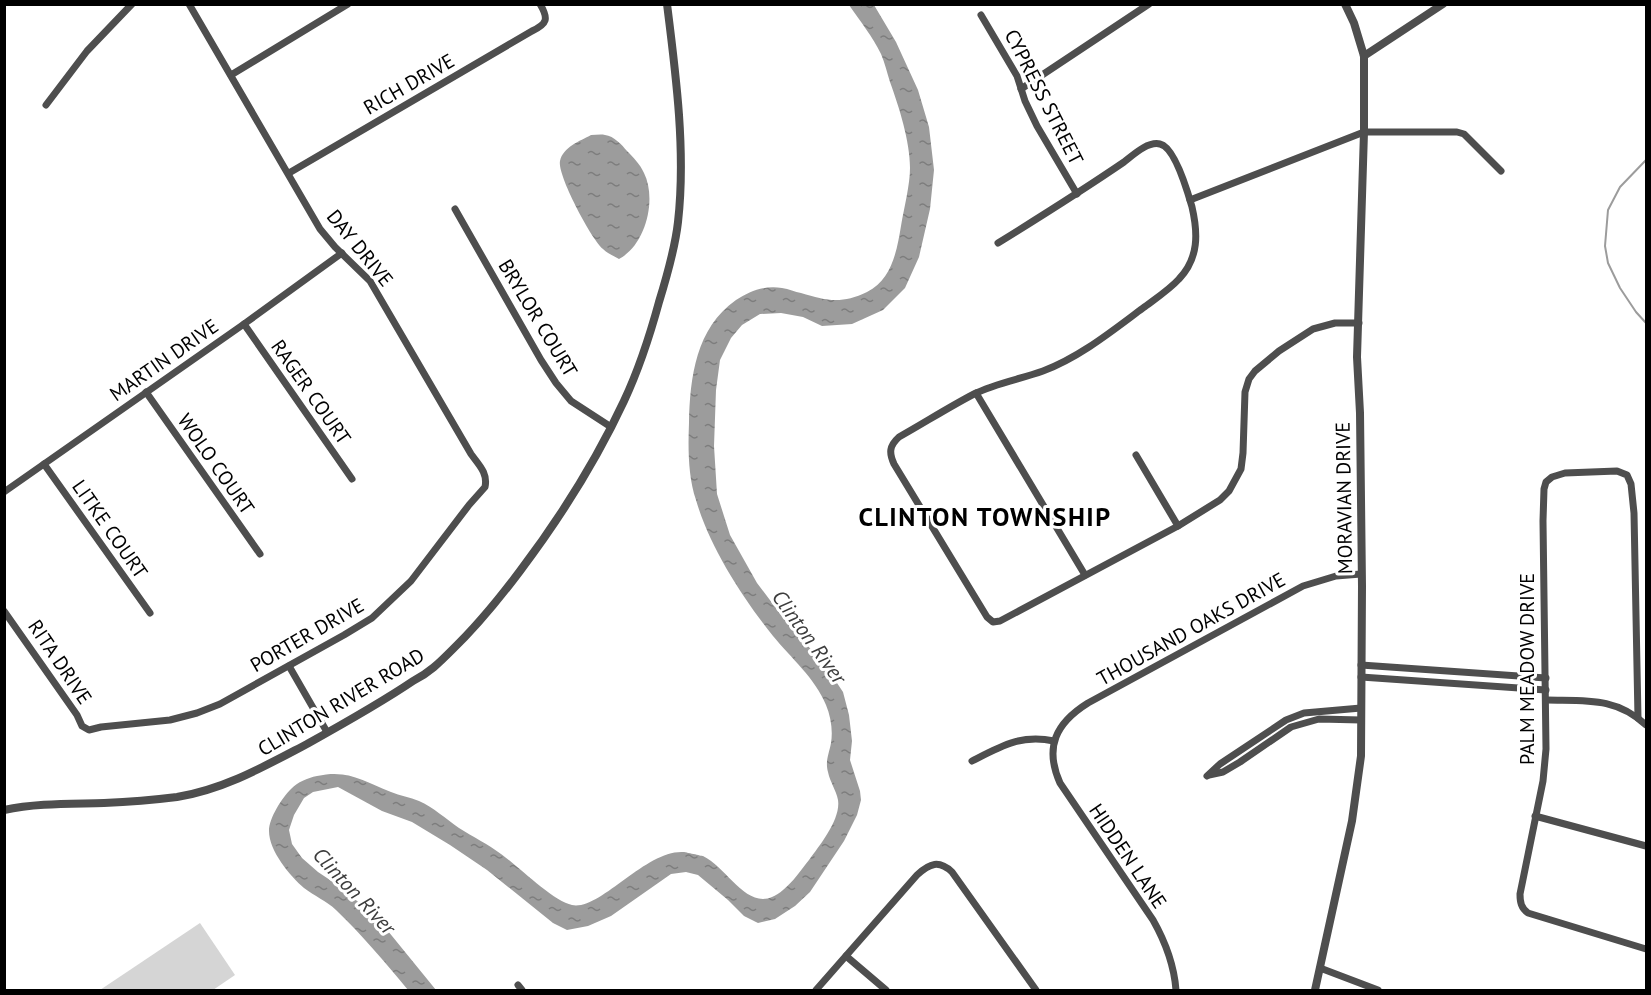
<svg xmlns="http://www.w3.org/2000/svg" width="1651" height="995" font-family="'PT Sans',sans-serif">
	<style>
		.green { fill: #d5d5d5 }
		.water { fill: url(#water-ripples) }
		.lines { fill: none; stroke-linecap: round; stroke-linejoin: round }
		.stream { stroke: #9c9c9c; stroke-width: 2 }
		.minor { stroke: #4e4e4e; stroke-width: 7 }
		.tertiary { stroke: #4e4e4e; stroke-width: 8 }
		.labels { text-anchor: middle; stroke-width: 6; stroke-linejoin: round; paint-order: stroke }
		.street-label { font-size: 20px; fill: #000; stroke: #fff }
		.water-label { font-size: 21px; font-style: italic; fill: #3d3d3d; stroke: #fff }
		.district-label { font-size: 26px; font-weight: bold; letter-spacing: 1.5px; fill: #000; stroke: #fff }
	</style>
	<defs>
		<pattern id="water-ripples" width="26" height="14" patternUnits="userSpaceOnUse" patternTransform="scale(1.5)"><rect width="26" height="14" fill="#9c9c9c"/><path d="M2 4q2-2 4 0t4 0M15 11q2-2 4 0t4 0" fill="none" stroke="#7d7d7d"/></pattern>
	</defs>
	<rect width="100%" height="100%" fill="#fff"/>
	<!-- green -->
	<polygon class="green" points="200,923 235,975 213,990 100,990"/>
	<!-- water -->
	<g class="water">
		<path d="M849 5H874L896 42 918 90 929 127 934 170 930 209 919 257 905 288 883 310 852 324 822 326 803 317 781 313 760 314 742 325 731 338 720 360 716 390 714 446 717 494 730 535 757 583 788 624 825 665 843 692 849 715 852 741 850 760 860 791 861 800 857 815 844 841 810 892 795 906 775 919 758 923 744 916 728 900 698 875 686 872 671 874 611 916 588 926 567 930 553 923 487 870 450 845 412 822 382 811 338 787 313 792 304 798 294 815 289 830 292 844 302 858 318 872 342 888 379 920 436 990H408C385 962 362 935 336 910 327 901 314 896 304 888 290 876 269 851 269 831 269 818 282 798 291 789 298 782 307 778 317 776 348 769 363 781 391 792 400 796 410 797 419 801 433 807 446 819 459 828 473 837 488 844 501 854 518 866 554 902 572 905 600 911 646 849 684 852 685 852 702 856 703 856 730 869 750 919 783 890 793 882 801 870 809 860 820 845 841 819 838 800 836 790 830 782 828 772 825 761 829 754 831 743 833 731 831 717 826 705 815 678 791 658 773 636 742 597 710 548 696 500 688 477 688 447 689 423 690 377 696 328 736 300 750 291 765 285 782 288 789 289 795 292 801 293 827 301 842 304 867 292 892 280 897 250 901 226 904 208 910 185 910 168 910 141 899 107 890 82 887 73 885 63 881 54 873 37 860 21 849 5Z"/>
		<path d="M591 135C596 135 601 134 605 135 614 136 622 145 627 151 633 157 640 164 644 173 657 199 646 245 619 259 614 256 608 254 603 249 592 240 557 175 560 161 563 147 580 141 591 135Z"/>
	</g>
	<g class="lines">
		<!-- stream -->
		<polyline class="stream" points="1646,160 1620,187 1608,210 1605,246 1608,263 1620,288 1636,312 1646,323"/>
		<!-- minor -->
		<g class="minor">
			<polyline points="981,15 1017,76 1025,101 1037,126 1077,194"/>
			<polyline points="231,75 348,4"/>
			<polyline points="1021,89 1149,4"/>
			<polyline points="46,105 87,51 132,4"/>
			<path d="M289 173 532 31C547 24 549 19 540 4"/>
			<polyline points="1190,200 1364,132 1457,132 1464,134 1501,171"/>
			<polyline points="455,209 541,360 556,383 571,401 611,427"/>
			<path d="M998 243C1040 217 1083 190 1124 162 1133 155 1148 141 1160 144 1175 147 1188 193 1192 207 1198 233 1199 258 1179 279 1169 290 1155 299 1143 308 1112 331 1080 357 1043 371 1021 379 996 383 974 394 949 407 924 423 899 437 889 446 889 453 894 464L987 617 993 622 1000 621 1178 526 1220 500 1229 491 1241 469 1243 453 1245 392 1249 379 1255 371 1279 351 1313 329 1335 323H1359"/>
			<polyline points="244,324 352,479"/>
			<polyline points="146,392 260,554"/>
			<polyline points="976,393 1085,575"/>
			<polyline points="1136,455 1178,526"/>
			<polyline points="44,464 150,613"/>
			<polyline points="4,492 244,324 342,253"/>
			<path d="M4 611 77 715 82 726 89 730 101 727 170 720 197 713 220 704 344 635 372 618 411 581 469 505 485 487C488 473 479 465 471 454L370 281 335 247 320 229 189 4"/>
			<polyline points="1361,665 1546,678"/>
			<polyline points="289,666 327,732"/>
			<polyline points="1361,677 1546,690"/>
			<path d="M1547 700C1586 701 1616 697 1646 725"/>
			<path d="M1638 718 1634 513 1631 484 1627 475 1617 471 1565 473 1552 477 1546 482 1544 489 1543 521 1546 749 1543 781 1520 894C1520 902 1521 908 1528 913L1646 949"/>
			<path d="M972 761C1001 746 1021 734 1054 741"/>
			<polyline points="1209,775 1223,772 1240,762 1291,727 1319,719 1361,720"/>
			<polyline points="1207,776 1220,764 1286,720 1304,713 1361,708"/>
			<polyline points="1535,816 1646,846"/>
			<polyline points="846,956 886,990"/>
			<polyline points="1320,968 1378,990"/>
			<polyline points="518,985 522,990"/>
			<path d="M816 990 917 875C930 863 939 860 952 872L1036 990"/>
			<path d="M1176 990C1174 964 1166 943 1153 920L1060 783C1044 747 1056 723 1088 703L1303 586 1336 576 1361 574"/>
		</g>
		<!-- tertiary -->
		<g class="tertiary">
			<polyline points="1364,56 1443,4"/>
			<path d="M4 810C37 803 71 804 104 803 128 802 153 800 177 797 225 789 265 766 307 744 343 724 379 704 413 681 429 673 439 663 452 650 477 626 499 599 520 571 560 518 596 461 624 401 639 369 650 335 659 302 667 276 675 249 678 222 686 152 676 75 667 4"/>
			<polyline points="1315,990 1352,821 1361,756 1362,586 1360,413 1357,357 1364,132 1364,56 1354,23 1345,4"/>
		</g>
	</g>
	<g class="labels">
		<!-- street labels -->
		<g class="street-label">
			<text transform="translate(409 84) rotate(-30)" y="7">RICH DRIVE</text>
			<text transform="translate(1044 97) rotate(63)" y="7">CYPRESS STREET</text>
			<text transform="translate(360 248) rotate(51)" y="7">DAY DRIVE</text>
			<text transform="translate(538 318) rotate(59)" y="7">BRYLOR COURT</text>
			<text transform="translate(164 360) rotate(-35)" y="7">MARTIN DRIVE</text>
			<text transform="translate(311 392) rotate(55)" y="7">RAGER COURT</text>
			<text transform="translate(216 464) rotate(55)" y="7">WOLO COURT</text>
			<text transform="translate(1344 498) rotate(-91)" y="7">MORAVIAN DRIVE</text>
			<text transform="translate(110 529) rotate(55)" y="7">LITKE COURT</text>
			<text transform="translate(1191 629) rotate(-29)" y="7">THOUSAND OAKS DRIVE</text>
			<text transform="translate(307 635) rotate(-30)" y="7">PORTER DRIVE</text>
			<text transform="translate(60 662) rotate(56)" y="7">RITA DRIVE</text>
			<text transform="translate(1527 669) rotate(-90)" y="7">PALM MEADOW DRIVE</text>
			<text transform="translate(341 702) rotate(-31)" y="7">CLINTON RIVER ROAD</text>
			<text transform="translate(1128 856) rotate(56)" y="7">HIDDEN LANE</text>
		</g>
		<!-- water labels -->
		<g class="water-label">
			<text transform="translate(809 637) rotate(54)" y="7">Clinton River</text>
			<text transform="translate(354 891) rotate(47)" y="7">Clinton River</text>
		</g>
		<!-- district labels -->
		<g class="district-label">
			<text x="985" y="526">CLINTON TOWNSHIP</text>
		</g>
	</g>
	<!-- border -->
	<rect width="1651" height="995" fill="none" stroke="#000000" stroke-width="12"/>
</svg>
